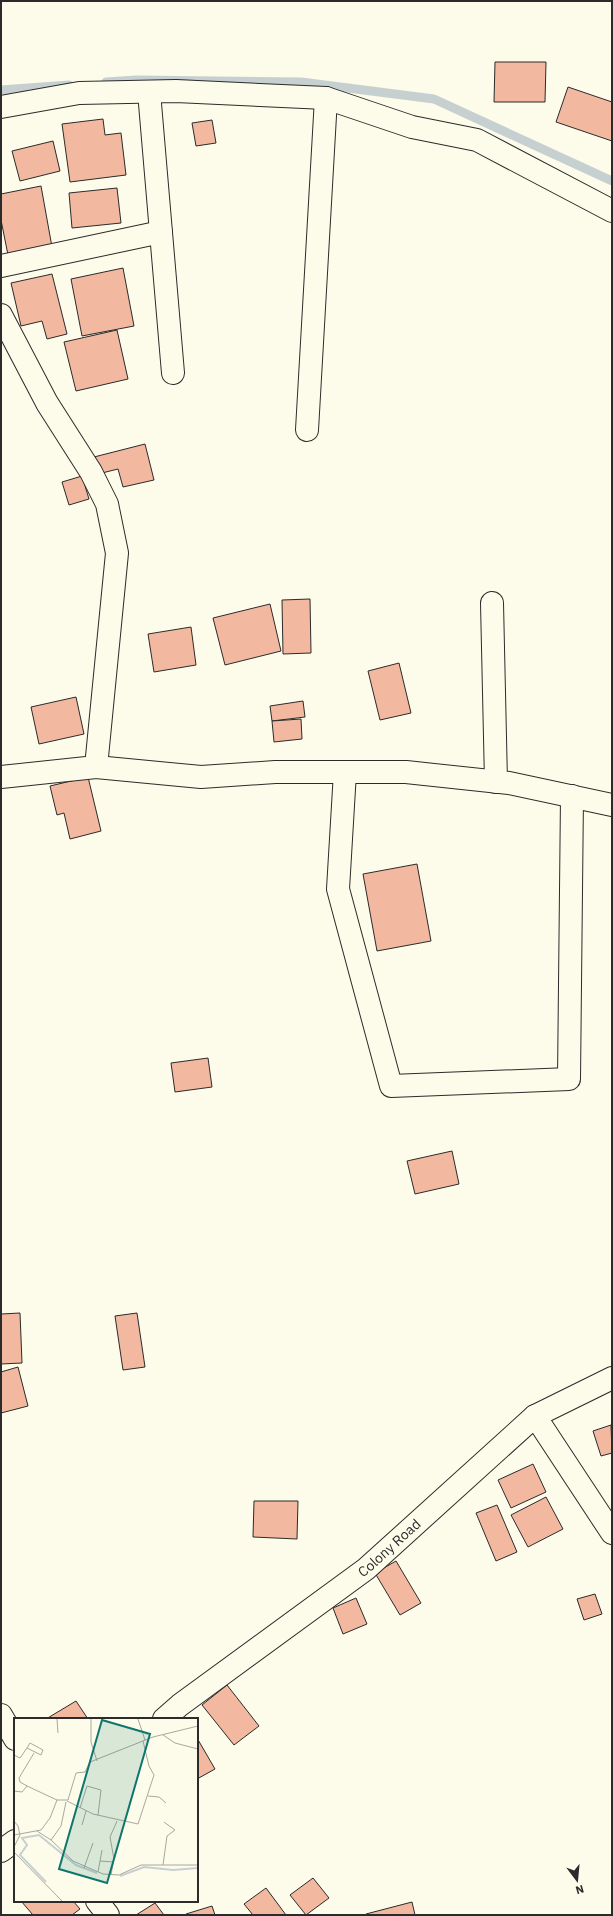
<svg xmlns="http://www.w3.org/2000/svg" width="613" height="1916" font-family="'IBM Plex Sans',sans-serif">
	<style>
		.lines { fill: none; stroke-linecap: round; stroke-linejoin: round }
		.stream { stroke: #c7d0d0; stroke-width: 9 }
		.building { fill: #f2b8a0; stroke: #2b2b2b }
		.minor-casing { stroke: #2b2b2b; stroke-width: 24 }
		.minor { stroke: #fdfbea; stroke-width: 22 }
		.labels { text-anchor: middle; stroke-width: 3; stroke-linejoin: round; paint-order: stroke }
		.street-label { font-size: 14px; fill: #2b2b2b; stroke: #fdfbea }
		.inset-river { fill: none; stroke: #c7d0d0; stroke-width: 2 }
		.inset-road { fill: none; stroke: #a9a89e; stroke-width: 1 }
		.view { fill: #0f766e; fill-opacity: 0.15; stroke: #0f766e; stroke-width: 2 }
		.inset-edge { fill: none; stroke: #2b2b2b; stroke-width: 2 }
	</style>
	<rect width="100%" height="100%" fill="#fdfbea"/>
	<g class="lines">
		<!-- stream -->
		<g class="stream">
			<polyline points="106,82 137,80 301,82 434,99 612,181"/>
			<polyline points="1,90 69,85"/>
		</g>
	</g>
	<!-- building -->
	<g class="building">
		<polygon points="495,62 546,62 545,102 494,102"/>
		<polygon points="568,87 612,102 612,141 556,122"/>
		<polygon points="103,119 105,135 121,133 126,175 70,182 62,124"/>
		<polygon points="212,120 216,143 196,146 192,123"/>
		<polygon points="53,141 60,171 20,181 12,151"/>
		<polygon points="41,186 52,247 8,255 1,220 1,194"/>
		<polygon points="117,188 121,223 72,228 69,193"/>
		<polygon points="123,268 134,326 82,336 71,279"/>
		<polygon points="52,274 67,334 47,339 42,321 21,326 11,283"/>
		<polygon points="117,330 128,379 76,391 64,342"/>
		<polygon points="145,444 154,480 123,487 118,469 98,474 94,457"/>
		<polygon points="82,476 89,499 69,505 62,482"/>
		<polygon points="310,599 311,653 283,654 282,600"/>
		<polygon points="270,604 281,651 225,665 213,618"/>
		<polygon points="191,627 196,665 154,672 148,634"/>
		<polygon points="399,663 411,713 380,720 368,671"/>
		<polygon points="76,697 84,734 39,744 31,707"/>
		<polygon points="303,701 305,717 272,721 270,706"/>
		<polygon points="301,719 302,739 274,742 272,721"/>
		<polygon points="88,777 101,831 70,839 64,813 57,815 50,786"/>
		<polygon points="417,864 431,941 377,951 363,874"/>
		<polygon points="208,1058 212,1087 175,1092 171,1063"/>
		<polygon points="452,1151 459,1184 415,1194 407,1161"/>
		<polygon points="20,1313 22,1363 1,1364 1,1314"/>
		<polygon points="137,1313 145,1367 123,1370 115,1316"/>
		<polygon points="18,1367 28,1406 1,1413 1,1372"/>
		<polygon points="611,1425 612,1453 601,1456 593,1431"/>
		<polygon points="533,1464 546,1492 511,1508 498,1480"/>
		<polygon points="546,1497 563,1529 528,1547 511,1515"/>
		<polygon points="254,1501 298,1501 297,1539 253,1537"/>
		<polygon points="497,1505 517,1552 496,1561 476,1513"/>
		<polygon points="396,1561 421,1603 400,1615 375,1573"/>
		<polygon points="595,1594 602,1614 584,1620 577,1599"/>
		<polygon points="356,1598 367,1624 343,1634 333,1608"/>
		<polygon points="227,1685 259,1726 234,1745 202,1705"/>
		<polygon points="76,1701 88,1719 46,1719"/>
		<polygon points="197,1738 215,1769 197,1779"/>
		<polygon points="313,1878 329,1898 306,1915 290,1895"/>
		<polygon points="266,1888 286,1915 253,1915 244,1904"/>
		<polygon points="21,1901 73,1901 80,1909 72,1915 33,1915"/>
		<polygon points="412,1902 415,1915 366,1915 366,1914"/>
		<polygon points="155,1903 164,1915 136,1915"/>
		<polygon points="212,1906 215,1915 186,1915 186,1914"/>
	</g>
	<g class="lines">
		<!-- minor casing -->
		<g class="minor-casing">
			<g id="minor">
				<polyline points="149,92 173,373"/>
				<polyline points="1,107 79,93 176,91 326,98 412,127 477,140 612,211"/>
				<polyline points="1,266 161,232"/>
				<polyline points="1,315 47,403 91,472 107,504 117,553 96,767"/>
				<polyline points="307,430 326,98"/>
				<polyline points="492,603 496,782"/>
				<polyline points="345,772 338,889 391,1086 569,1079 572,796"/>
				<polyline points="1,777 96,767 201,777 275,772 406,772 509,783 612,805"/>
				<polyline points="535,1416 612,1533"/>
				<polyline points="1,1715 15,1739"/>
				<path id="s1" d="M164 1719 180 1705 366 1569 535 1416 612 1378"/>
				<polyline points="1,1851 15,1841"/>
				<polyline points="97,1901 108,1915"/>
			</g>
		</g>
		<!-- minor -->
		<use href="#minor" class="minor"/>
	</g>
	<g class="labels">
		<!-- street labels -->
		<g class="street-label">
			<text dy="5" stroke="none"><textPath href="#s1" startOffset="283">Colony Road</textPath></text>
		</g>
	</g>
	<!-- overview -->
	<g transform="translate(14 1718)">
		<rect width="184" height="184" fill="#fdfbea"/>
		<path class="inset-river" d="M106 158 130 149 159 152 184 150M32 164 6 137 13 127 8 120 25 117 62 147 83 155"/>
		<path class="inset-road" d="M43 1 44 15M77 1V24L83 43M124 1 131 22M149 17 161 25 184 31M16 25 29 32 27 37 13 30ZM0 37 6 40 13 30M13 68 43 82M0 73 8 74 13 68 6 64 5 60 20 35M134 78 145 79 152 85M53 83 79 96 124 106 140 57 135 48 129 23M66 90 73 68 87 72 84 97M0 103 4 108 6 117 0 129M68 107 72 93M23 113 37 122 59 143 89 156 105 157 127 147H184M0 117 27 112 36 100 43 82H54L62 55 71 54 76 44 139 19 184 8M37 122 47 108 52 84M0 134 48 183M86 143 100 144M149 147 153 118 161 112 150 104M70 150 79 125M84 154 88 132M97 157 100 141 96 119 103 103"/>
		<path class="view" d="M88 2 136 16 93 165 45 151Z"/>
		<rect width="184" height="184" class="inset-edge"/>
	</g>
	<!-- border -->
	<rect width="613" height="1916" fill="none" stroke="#2b2b2b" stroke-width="4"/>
	<!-- north arrow -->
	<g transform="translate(577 1880) rotate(164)" stroke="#fdfbea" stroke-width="3" paint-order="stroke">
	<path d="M0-3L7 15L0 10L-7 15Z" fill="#2b2b2b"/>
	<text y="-6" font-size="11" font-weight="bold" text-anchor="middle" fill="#2b2b2b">N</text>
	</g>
</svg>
